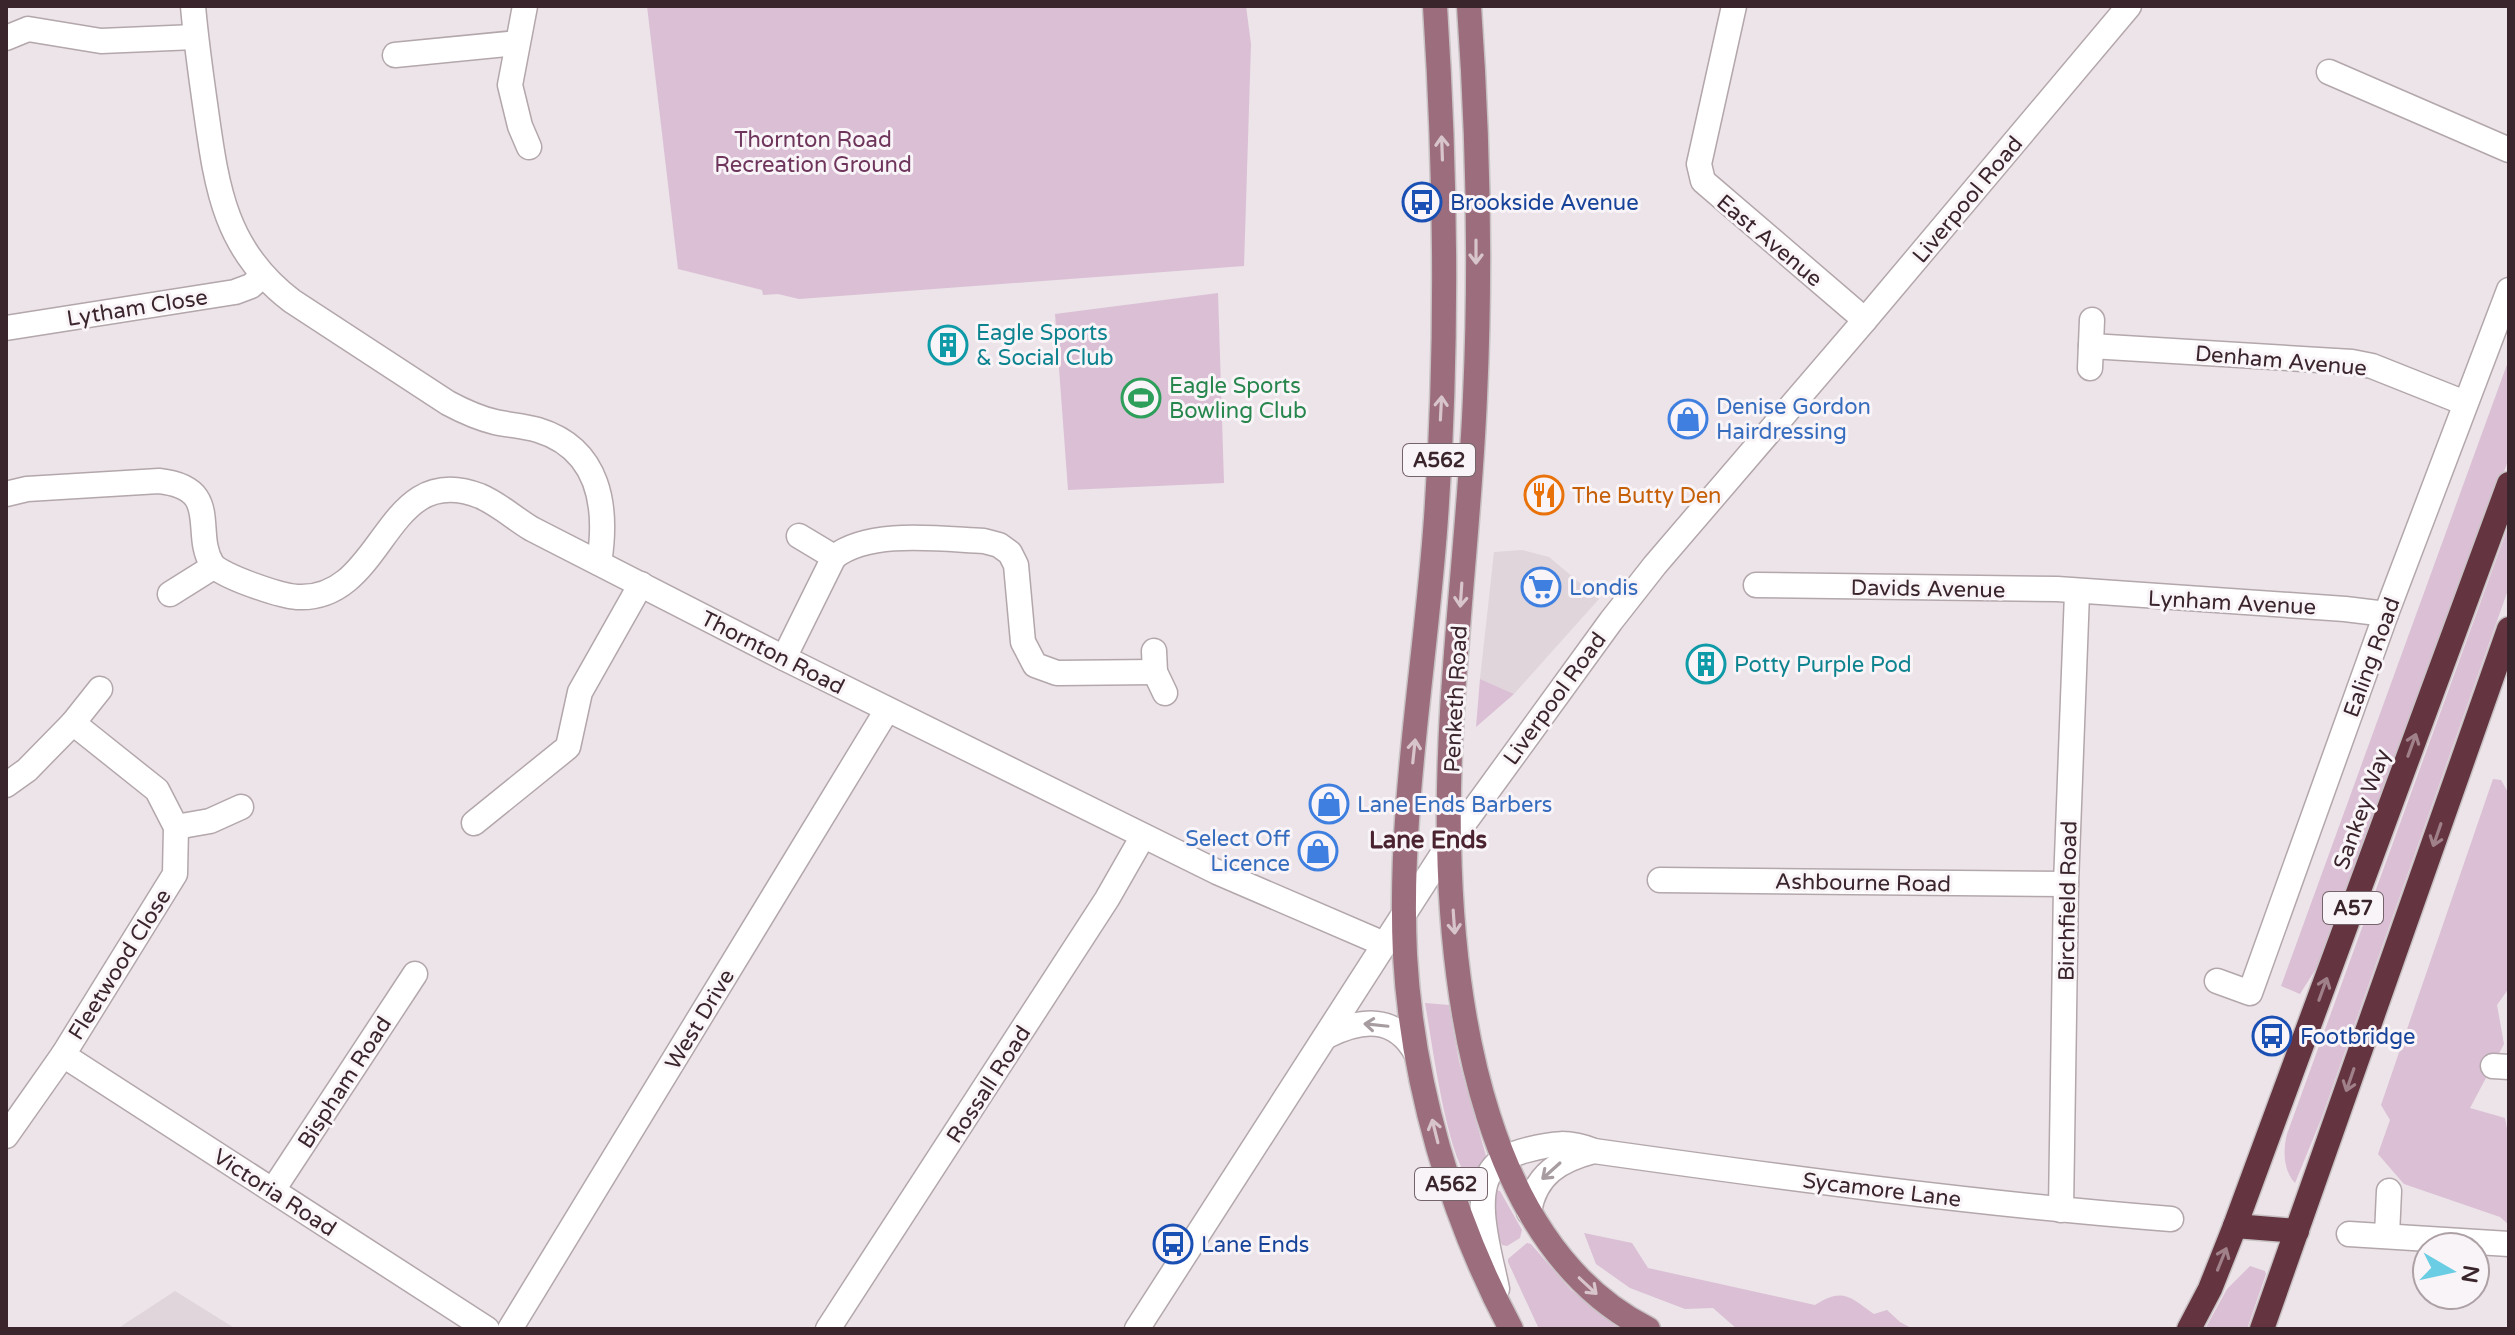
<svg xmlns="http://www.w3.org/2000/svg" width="2515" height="1335" font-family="'Varela Round',sans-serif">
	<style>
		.built { fill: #dfd5da }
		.green { fill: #dabfd5 }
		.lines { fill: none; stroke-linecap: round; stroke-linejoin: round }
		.minor-casing { stroke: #b3a7ac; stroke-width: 27 }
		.major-casing { stroke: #c8c2c4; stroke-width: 27 }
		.highway-casing { stroke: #c8c2c4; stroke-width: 27 }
		.minor { stroke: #fff; stroke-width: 24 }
		.major { stroke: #9c6d7c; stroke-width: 24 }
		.highway { stroke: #643441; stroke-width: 24 }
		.oneway { stroke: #d8c5cc }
		.oneway2 { stroke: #a0818a }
		.oneway3 { stroke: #a79da0 }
		.labels { text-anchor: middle; stroke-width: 6; stroke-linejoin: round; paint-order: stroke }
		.shield { fill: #f9f4f7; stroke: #74636a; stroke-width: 2 }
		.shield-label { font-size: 20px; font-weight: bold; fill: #3b252d }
		.park-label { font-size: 22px; fill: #6e345b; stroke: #f9f4f7 }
		.street-label { font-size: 22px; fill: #3b252d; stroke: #f9f4f7 }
		.transit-label { font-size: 22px; fill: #164399; stroke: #f9f4f7; text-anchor: start }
		.culture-label { font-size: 22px; fill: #0d838f; stroke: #f9f4f7; text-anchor: start }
		.leisure-label { font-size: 22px; fill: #27864d; stroke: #f9f4f7; text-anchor: start }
		.shop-label { font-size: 22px; fill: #366cbe; stroke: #f9f4f7; text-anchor: start }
		.food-label { font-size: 22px; fill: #c56008; stroke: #f9f4f7; text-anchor: start }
		.neighbourhood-label { font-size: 24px; font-weight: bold; fill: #4b2330; stroke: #f9f4f7 }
	</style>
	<rect width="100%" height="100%" fill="#ece4e8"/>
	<!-- built -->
	<g class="built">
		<polygon points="1522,550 1549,557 1599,599 1514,694 1480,679 1494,552"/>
		<polygon points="175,1291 236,1329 117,1329"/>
	</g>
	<!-- green -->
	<g class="green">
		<polygon points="647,6 1246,6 1251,44 1244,266 799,299 778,294 763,295 762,290 678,269"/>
		<polygon points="1218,293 1224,483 1068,490 1055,314"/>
		<polygon points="2509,359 2509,458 2334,940 2300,994 2281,986"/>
		<path d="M2509 524V587L2322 1117 2295 1183C2283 1170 2283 1150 2287 1134Z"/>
		<polygon points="1480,679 1514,694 1476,727"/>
		<polygon points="2493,779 2501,780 2509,794 2509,988 2497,1005 2504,1044 2470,1108 2505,1118 2509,1140 2509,1225 2500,1217 2404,1184 2378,1154 2390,1120 2381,1105"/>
		<path d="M1425 1003 1449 1005 1459 1061 1486 1156 1475 1179 1468 1178C1446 1151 1432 1041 1425 1003Z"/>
		<polygon points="1494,1190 1500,1191 1522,1230 1520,1238 1507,1246 1502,1245 1497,1234 1492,1192"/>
		<path d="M1584 1233 1632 1243 1648 1268 1815 1305C1843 1287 1850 1297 1874 1314L1887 1310 1900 1322 1913 1329H1737L1713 1308 1685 1309 1630 1288 1596 1264Z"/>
		<polygon points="1527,1243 1531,1244 1571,1290 1621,1329 1539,1329 1508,1262 1508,1259"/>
		<polygon points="2250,1266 2265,1271 2266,1274 2247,1329 2205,1329 2227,1289"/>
	</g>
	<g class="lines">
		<!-- minor casing -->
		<g class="minor-casing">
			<g id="minor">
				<path d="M193 6C196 41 201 76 206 111 217 189 225 250 292 301L448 403C463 411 478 418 495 422 509 425 524 426 538 430 600 449 608 507 599 563"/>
				<polyline points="525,6 510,85 520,126 529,147"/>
				<polyline points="1734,6 1699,164 1703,181 1865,320"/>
				<polyline points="6,38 28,29 101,41 195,37"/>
				<polyline points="395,55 517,43"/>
				<polyline points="2329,72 2509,150"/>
				<polyline points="6,328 235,292 251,286 263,275"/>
				<polyline points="2091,346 2352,362 2372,366 2465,403"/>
				<polyline points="2090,368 2092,320"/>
				<path d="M6 494 27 489 159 481C223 488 192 532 212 564 220 576 281 596 297 597 386 602 383 458 480 496 499 504 515 519 532 529L784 658 1217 872 1384 944"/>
				<path d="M834 557C870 529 940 539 984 541L999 545 1010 553 1016 565 1023 642 1035 665 1057 673 1155 672"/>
				<polyline points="1756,585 2057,589 2345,609 2386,614"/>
				<polyline points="170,594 213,567"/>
				<polyline points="1154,651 1155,672 1165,693"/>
				<polyline points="784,658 834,557 799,536"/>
				<polyline points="73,723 100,689"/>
				<polyline points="6,785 27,770 73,723 157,790 176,827 175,874 63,1055 6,1136"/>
				<polyline points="474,823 568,747 580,692 641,584"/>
				<polyline points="176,827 210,821 241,807"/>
				<polyline points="1660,880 2066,884"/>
				<polyline points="2217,981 2250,993 2386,614 2509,290"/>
				<path d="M1327 1036C1361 1019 1395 1015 1416 1053"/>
				<polyline points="63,1055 487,1329"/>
				<polyline points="2493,1066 2509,1067"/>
				<polyline points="273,1190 415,974"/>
				<polyline points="2061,1210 2066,884 2077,593"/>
				<path d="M1529 1212C1535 1174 1560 1160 1594 1151"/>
				<polyline points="2349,1234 2509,1244"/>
				<polyline points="2387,1235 2389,1191"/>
				<path d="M1497 1289C1491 1257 1470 1194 1494 1167 1503 1157 1515 1153 1527 1150 1553 1143 1569 1141 1594 1151 1786 1178 1978 1204 2171 1219"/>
				<polyline points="510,1329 887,710"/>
				<polyline points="828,1329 1107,899 1143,836"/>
				<polyline points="1137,1329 1449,844 1611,621 1655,565 1865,320 2129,6"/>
			</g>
		</g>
		<!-- major casing -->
		<g class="major-casing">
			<g id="major">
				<path d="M1435 6C1446 176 1448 348 1436 518 1426 663 1398 809 1405 955 1412 1083 1451 1216 1511 1329"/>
				<path d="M1469 6C1478 135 1481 267 1475 397 1469 545 1446 694 1449 842 1452 1006 1485 1247 1648 1329"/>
			</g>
		</g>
		<!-- highway casing -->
		<g class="highway-casing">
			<g id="highway">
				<polyline points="2235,1226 2297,1231"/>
				<polyline points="2189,1329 2210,1289 2235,1226 2509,484"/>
				<polyline points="2262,1329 2509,629"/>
			</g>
		</g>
		<!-- minor -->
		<use href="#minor" class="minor"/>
		<!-- major -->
		<use href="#major" class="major"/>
		<!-- highway -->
		<use href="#highway" class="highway"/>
	</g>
	<!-- one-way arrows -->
	<defs><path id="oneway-shaft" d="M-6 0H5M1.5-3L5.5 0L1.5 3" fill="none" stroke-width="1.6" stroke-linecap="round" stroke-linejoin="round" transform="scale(2)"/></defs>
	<g class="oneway">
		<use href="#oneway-shaft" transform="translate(1442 148) rotate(-92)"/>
		<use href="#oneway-shaft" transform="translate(1476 252) rotate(90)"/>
		<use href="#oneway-shaft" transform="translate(1441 408) rotate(-87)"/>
		<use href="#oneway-shaft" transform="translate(1461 595) rotate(94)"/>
		<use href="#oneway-shaft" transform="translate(1414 751) rotate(-84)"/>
		<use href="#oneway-shaft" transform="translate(1454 922) rotate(86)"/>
		<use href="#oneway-shaft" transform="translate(1435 1131) rotate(-104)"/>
		<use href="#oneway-shaft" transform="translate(1588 1286) rotate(43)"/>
	</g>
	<g class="oneway2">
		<use href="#oneway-shaft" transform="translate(2412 745) rotate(-70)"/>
		<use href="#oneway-shaft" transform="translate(2437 835) rotate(109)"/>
		<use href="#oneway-shaft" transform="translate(2323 989) rotate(-70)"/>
		<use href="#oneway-shaft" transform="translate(2350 1080) rotate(109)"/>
		<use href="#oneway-shaft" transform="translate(2222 1259) rotate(-68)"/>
	</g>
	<g class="oneway3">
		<use href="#oneway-shaft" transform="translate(1376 1025) rotate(-174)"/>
		<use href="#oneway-shaft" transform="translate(1551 1171) rotate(138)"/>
	</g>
	<!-- icons -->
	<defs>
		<g id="bus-ring" transform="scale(2)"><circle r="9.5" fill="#f9f4f7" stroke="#1a4fb4" stroke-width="1.5"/><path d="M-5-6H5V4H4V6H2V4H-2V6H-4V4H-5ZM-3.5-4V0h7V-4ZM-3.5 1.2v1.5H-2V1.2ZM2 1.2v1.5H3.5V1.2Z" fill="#1a4fb4"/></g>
		<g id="building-ring" transform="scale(2)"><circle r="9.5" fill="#f9f4f7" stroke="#0f9aa8" stroke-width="1.5"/><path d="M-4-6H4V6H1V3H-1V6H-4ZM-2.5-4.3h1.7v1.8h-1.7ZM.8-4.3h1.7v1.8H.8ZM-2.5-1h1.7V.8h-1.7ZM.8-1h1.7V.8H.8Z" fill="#0f9aa8"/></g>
		<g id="stadium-ring" transform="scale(2)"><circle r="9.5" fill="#f9f4f7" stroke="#2e9e5b" stroke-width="1.5"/><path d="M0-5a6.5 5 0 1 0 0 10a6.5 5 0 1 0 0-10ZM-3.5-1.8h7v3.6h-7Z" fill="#2e9e5b"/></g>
		<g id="shop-ring" transform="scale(2)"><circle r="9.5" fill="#f9f4f7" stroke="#3f7fe0" stroke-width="1.5"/><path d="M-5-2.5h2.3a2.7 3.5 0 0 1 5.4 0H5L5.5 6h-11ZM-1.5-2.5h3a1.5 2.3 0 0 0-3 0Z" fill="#3f7fe0"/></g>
		<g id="restaurant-ring" transform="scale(2)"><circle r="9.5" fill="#f9f4f7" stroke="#e8710a" stroke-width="1.5"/><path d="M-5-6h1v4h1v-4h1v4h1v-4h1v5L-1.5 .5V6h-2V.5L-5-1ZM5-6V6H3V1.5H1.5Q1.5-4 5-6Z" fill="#e8710a"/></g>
		<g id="supermarket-ring" transform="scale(2)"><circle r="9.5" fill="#f9f4f7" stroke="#3f7fe0" stroke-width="1.5"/><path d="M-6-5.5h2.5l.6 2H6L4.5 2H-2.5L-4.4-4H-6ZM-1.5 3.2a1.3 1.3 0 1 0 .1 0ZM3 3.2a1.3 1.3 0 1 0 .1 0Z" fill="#3f7fe0"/></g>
	</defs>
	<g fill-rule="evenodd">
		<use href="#bus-ring" x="1422" y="202"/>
		<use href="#building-ring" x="948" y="345"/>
		<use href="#stadium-ring" x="1141" y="398"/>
		<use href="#shop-ring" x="1688" y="419"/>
		<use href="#restaurant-ring" x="1544" y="495"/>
		<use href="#supermarket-ring" x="1541" y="587"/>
		<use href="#building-ring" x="1706" y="664"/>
		<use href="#shop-ring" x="1329" y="804"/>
		<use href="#shop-ring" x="1318" y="851"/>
		<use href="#bus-ring" x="2272" y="1036"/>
		<use href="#bus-ring" x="1173" y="1244"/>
	</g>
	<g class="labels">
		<!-- shield labels -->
		<g class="shield">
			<rect x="1403" y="444" width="72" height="32" rx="6"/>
			<rect x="2323" y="892" width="60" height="32" rx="6"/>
			<rect x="1415" y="1168" width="72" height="32" rx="6"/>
		</g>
		<g class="shield-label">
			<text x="1439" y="467">A562</text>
			<text x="2353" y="915">A57</text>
			<text x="1451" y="1191">A562</text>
		</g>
		<!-- park labels -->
		<g class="park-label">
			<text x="813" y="147">Thornton Road<tspan x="813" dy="25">Recreation Ground</tspan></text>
		</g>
		<!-- street labels -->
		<g class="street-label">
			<text transform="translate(1967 199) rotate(-50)" y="8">Liverpool Road</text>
			<text transform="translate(1770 240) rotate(40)" y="8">East Avenue</text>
			<text transform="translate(137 307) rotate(-9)" y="8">Lytham Close</text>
			<text transform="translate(2281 360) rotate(5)" y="8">Denham Avenue</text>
			<text transform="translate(1928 588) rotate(1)" y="8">Davids Avenue</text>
			<text transform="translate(2232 602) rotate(3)" y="8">Lynham Avenue</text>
			<text transform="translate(773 652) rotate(27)" y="8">Thornton Road</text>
			<text transform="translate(2371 657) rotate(-70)" y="8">Ealing Road</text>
			<text transform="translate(1554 698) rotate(-54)" y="8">Liverpool Road</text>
			<text transform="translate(1455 699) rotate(-87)" y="8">Penketh Road</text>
			<text transform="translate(2361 809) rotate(-70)" y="8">Sankey Way</text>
			<text transform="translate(1863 882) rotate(1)" y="8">Ashbourne Road</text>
			<text transform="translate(2067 901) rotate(-89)" y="8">Birchfield Road</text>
			<text transform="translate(119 964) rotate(-58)" y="8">Fleetwood Close</text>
			<text transform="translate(699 1019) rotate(-59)" y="8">West Drive</text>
			<text transform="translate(344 1082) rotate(-57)" y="8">Bispham Road</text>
			<text transform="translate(988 1084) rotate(-57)" y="8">Rossall Road</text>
			<text transform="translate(1882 1189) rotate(7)" y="8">Sycamore Lane</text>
			<text transform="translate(275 1192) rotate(33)" y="8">Victoria Road</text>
		</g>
		<!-- transit labels -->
		<g class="transit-label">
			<text x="1450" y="210">Brookside Avenue</text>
			<text x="2300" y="1044">Footbridge</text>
			<text x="1201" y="1252">Lane Ends</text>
		</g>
		<!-- culture labels -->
		<g class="culture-label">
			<text x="976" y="340">Eagle Sports<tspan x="976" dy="25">&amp; Social Club</tspan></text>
			<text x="1734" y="672">Potty Purple Pod</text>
		</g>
		<!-- leisure labels -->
		<g class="leisure-label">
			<text x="1169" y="393">Eagle Sports<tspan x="1169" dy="25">Bowling Club</tspan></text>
		</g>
		<!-- shop labels -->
		<g class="shop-label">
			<text x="1716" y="414">Denise Gordon<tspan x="1716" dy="25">Hairdressing</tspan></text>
			<text x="1569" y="595">Londis</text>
			<text x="1357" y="812">Lane Ends Barbers</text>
			<text x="1290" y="846" text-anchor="end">Select Off<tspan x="1290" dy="25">Licence</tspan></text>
		</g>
		<!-- food labels -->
		<g class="food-label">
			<text x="1572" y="503">The Butty Den</text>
		</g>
		<!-- neighbourhood labels -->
		<g class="neighbourhood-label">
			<text x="1428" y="848">Lane Ends</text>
		</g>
	</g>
	<!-- border -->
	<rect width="2515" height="1335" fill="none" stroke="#3b252d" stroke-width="16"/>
	<!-- north arrow -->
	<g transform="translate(2451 1271) rotate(99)"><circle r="38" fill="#f9f4f7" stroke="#ada1a6" stroke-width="2"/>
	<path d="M0-6L14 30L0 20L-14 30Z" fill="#6acde3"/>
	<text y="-12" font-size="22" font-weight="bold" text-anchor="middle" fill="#3b252d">N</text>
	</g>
</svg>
